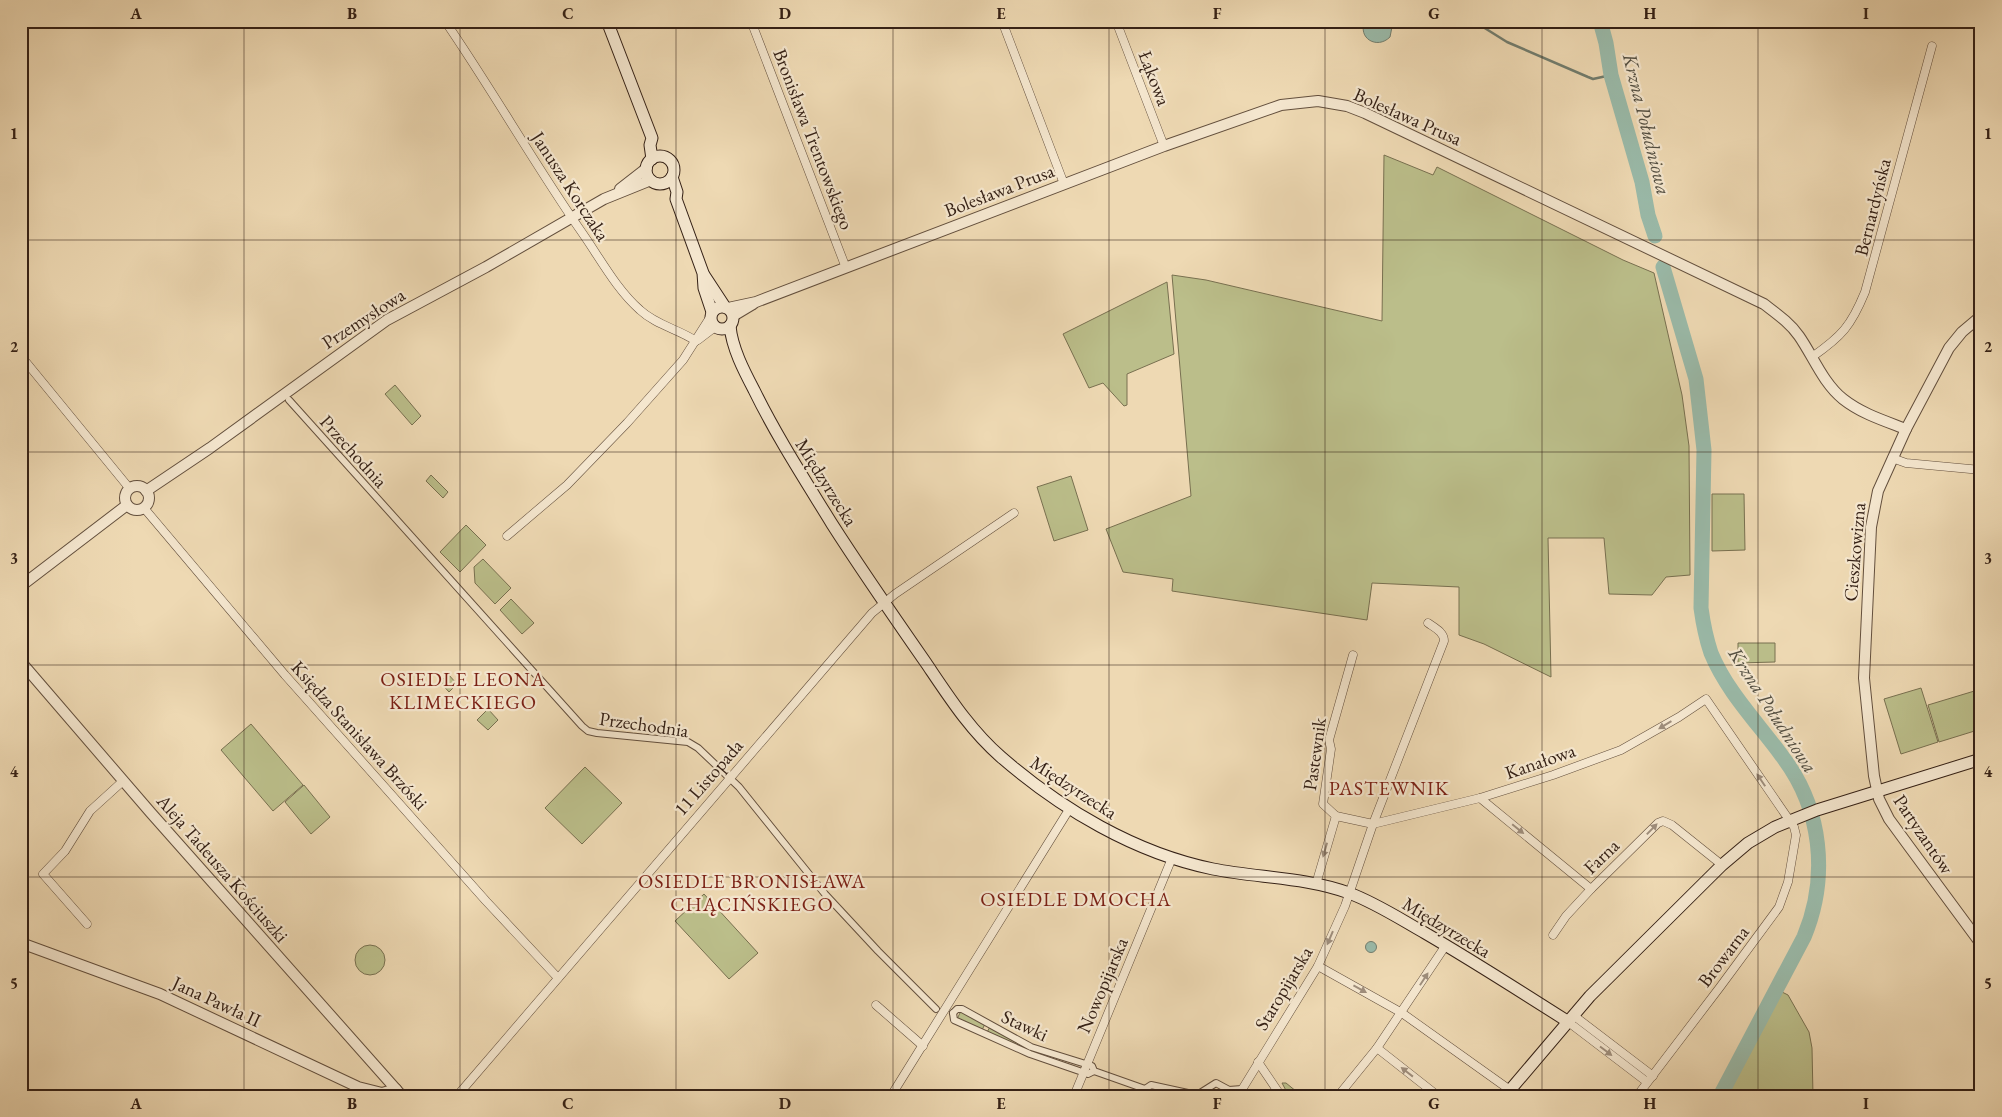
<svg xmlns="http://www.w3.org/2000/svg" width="2002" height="1117" font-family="'EB Garamond',serif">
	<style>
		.green { fill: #bbbe8a; stroke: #787050 }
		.water { fill: #9abaa9; stroke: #727d6e }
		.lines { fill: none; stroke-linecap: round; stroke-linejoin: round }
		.stream { stroke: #727d6e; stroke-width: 2.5 }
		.river { stroke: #9abaa9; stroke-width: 15 }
		.pedestrian-casing { stroke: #634f3d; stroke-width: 8 }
		.minor-casing { stroke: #634f3d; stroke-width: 9 }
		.tertiary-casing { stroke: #634f3d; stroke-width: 12 }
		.secondary-casing { stroke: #352116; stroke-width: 13 }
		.pedestrian { stroke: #f4e6ce; stroke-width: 6 }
		.minor { stroke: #f4e6ce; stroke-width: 8 }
		.tertiary { stroke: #f4e6ce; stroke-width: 10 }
		.secondary { stroke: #f4e6ce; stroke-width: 11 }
		.oneway { fill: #9e8d7b }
		.grid { fill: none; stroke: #352116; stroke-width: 1; stroke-opacity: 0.55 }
		.labels { text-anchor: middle; stroke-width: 4.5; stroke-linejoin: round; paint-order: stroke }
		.street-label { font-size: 19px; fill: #352116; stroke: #f4e6ce }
		.water-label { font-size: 20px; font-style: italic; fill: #534f42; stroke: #f4e6ce }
		.neighbourhood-label { font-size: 20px; letter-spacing: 1px; fill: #7a1f14; stroke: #f4e6ce }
		.neatline { fill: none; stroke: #352116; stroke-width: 2 }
		.grid-label { font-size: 16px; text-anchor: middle; font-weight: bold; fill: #352116 }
	</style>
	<rect width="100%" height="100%" fill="#eed9b3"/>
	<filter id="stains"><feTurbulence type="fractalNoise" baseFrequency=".004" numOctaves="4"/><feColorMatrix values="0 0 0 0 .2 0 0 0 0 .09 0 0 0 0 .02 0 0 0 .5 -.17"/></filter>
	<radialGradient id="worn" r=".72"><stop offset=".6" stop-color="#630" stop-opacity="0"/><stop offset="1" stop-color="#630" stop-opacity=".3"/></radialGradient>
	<!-- green -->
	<g class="green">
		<polygon points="1384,155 1433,175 1437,167 1623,260 1654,273 1682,395 1689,446 1690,575 1666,577 1652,595 1609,594 1604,538 1548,538 1551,677 1484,644 1459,635 1459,587 1372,583 1367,620 1172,591 1173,579 1123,572 1106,529 1191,496 1172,275 1206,280 1382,321"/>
		<polygon points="1167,282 1174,354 1127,374 1127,405 1124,406 1103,383 1089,388 1063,334"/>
		<polygon points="395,385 421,416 412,425 385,394"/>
		<polygon points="431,475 448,492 443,498 426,481"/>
		<polygon points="1071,476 1088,530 1054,541 1037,487"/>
		<polygon points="1712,494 1744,494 1745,550 1712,551"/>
		<polygon points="466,525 486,545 460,572 440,552"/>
		<polygon points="483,559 511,588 495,604 475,583 474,567"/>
		<polygon points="511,599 534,623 522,634 500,610"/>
		<polygon points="1738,643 1775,643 1775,662 1738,663"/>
		<polygon points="448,674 457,684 449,692 440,682"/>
		<polygon points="1921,688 1938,742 1901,754 1884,699"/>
		<polygon points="1981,689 1981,729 1939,742 1928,705"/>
		<polygon points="488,709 498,720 488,730 477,720"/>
		<polygon points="251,724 303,785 273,811 221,750"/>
		<polygon points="585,767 622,803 582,844 545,808"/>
		<polygon points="304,785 330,817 311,834 285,802"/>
		<polygon points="704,894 758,953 729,979 675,921"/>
		<circle cx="370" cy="960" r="15"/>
		<polygon points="1780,991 1788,995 1809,1032 1812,1048 1813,1096 1725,1096"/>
		<polygon points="961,1011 985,1024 982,1030 957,1019"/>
		<polygon points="990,1027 1027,1048 1026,1050 987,1032"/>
		<polygon points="1282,1083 1286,1083 1302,1096 1289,1096"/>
	</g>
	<!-- water -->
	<g class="water">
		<path d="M1365 21H1390L1392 27 1390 37C1377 50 1357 38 1365 21Z"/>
		<circle cx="1371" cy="947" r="5.5"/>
	</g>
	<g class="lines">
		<!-- stream -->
		<polyline class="stream" points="1464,21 1483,27 1507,42 1588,77 1593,79 1611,75"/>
		<!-- river -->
		<g class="river">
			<polyline points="1600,21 1606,43 1611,75 1642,182 1648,215 1655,236"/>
			<path d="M1663 267 1696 379 1701 423 1704 450 1701 608C1703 623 1706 638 1711 653 1727 692 1758 723 1782 756 1822 808 1829 877 1804 937L1720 1096"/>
		</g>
		<!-- pedestrian casing -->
		<g class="pedestrian-casing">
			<g id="pedestrian">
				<polyline points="289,400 582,726 588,731 597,733 688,742 698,748 739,787 825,894 878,951 936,1009"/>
				<polyline points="953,1013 957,1009 962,1009 1031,1047 1092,1066 1094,1071 1145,1089 1145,1096"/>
				<polyline points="953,1013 954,1020 1030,1054 1088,1074 1094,1071"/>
				<polyline points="1145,1089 1151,1085 1197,1095 1216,1083 1229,1090 1242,1089"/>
			</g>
		</g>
		<!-- minor casing -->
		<g class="minor-casing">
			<g id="minor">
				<path d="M445 21C493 91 535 165 583 234 601 260 617 290 640 310 656 325 678 329 696 341"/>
				<polyline points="751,21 846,268"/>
				<polyline points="1002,21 1064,184"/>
				<polyline points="1116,21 1164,146"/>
				<polyline points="698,340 715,327"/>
				<polyline points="21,356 130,489"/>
				<path d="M1812 357C1842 336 1851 326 1865 292L1932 46"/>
				<polyline points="1892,458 1906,463 1981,470"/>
				<polyline points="144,508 285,675 486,901 558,978"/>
				<polyline points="507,536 567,485 627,423 683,360 711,316"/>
				<polyline points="1353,655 1329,740 1331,749 1323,804 1336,816 1373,824 1480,798 1553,775 1621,750 1679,717 1706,699 1794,827 1796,835 1788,882 1779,907 1720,987 1637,1096"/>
				<polyline points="1480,798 1591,889 1658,823 1663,821 1672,825 1722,865"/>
				<polyline points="1316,884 1336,816"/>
				<polyline points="87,924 43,874 65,851 90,811 123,781"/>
				<polyline points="1553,935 1566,916 1591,889"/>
				<polyline points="1318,966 1402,1013 1510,1090"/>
				<polyline points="876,1005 923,1046"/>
				<polyline points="1573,1015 1653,1076"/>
				<polyline points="1567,1021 1647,1082"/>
				<polyline points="1377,1048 1438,1096"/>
				<polyline points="1258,1062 1281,1096"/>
				<polyline points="457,1096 872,613 895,594 1014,513"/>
				<polyline points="891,1096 1070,808"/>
				<polyline points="1074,1096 1172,858"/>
				<path d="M1238 1096 1318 966 1345 906 1373 824 1444 641C1444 632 1435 628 1428 623"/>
				<polyline points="1338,1096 1377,1048 1446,945"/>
			</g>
		</g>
		<!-- tertiary casing -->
		<g class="tertiary-casing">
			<g id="tertiary">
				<polyline points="620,189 647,168"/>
				<path d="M728 308 756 302 1164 146 1281 105 1318 101 1347 106 1365 113 1764 304C1777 314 1790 323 1799 336 1813 356 1823 383 1843 399 1862 414 1885 421 1906 429"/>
				<polyline points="733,316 753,304"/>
				<polyline points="1981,316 1962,332 1949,348 1906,429 1878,491 1871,527 1864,678 1874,776 1879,799 1889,819 1908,845 1981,944"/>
				<circle cx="137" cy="498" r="12"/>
				<polyline points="146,491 210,448 387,320 486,267 604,199 651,180"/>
				<polyline points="21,586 127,505"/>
				<polyline points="21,662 151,813 402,1096"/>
				<polyline points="21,943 160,994 358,1087 382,1093 396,1089"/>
			</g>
		</g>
		<!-- secondary casing -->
		<g class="secondary-casing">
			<g id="secondary">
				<polyline points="607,21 652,138 650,145 652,159"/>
				<circle cx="660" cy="170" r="14"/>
				<polyline points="672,177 677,192 676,199 703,273 704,288 712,312"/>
				<polyline points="704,275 725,307"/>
				<circle cx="722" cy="318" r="11"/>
				<path d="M730 326C732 348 744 371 754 390 777 437 805 480 832 524 862 571 894 617 926 663 949 697 970 730 1001 757 1061 809 1135 853 1213 869 1258 878 1305 877 1349 893 1376 903 1400 919 1425 933 1473 961 1520 991 1567 1021"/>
				<polyline points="1505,1096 1590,996 1722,865 1748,843 1775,827 1817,810 1981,759"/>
			</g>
		</g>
		<!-- pedestrian -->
		<use href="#pedestrian" class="pedestrian"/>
		<!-- minor -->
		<use href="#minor" class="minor"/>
		<!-- tertiary -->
		<use href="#tertiary" class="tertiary"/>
		<!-- secondary -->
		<use href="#secondary" class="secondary"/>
	</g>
	<!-- one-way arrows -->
	<defs><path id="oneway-solid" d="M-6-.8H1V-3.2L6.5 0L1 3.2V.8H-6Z" transform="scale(1.25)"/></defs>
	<g class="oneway">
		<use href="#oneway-solid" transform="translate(1665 725) rotate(149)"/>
		<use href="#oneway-solid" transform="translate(1761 780) rotate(-124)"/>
		<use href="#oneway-solid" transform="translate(1518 829) rotate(39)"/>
		<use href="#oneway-solid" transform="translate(1652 829) rotate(-46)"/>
		<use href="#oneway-solid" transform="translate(1325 850) rotate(106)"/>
		<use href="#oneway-solid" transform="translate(1330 938) rotate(113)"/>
		<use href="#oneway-solid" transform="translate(1424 979) rotate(-57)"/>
		<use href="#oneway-solid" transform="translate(1360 989) rotate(29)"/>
		<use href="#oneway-solid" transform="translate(1606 1051) rotate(37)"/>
		<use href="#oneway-solid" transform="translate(1407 1072) rotate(-142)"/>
	</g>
	<!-- grid -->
	<path class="grid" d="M244 21V1096M460 21V1096M676 21V1096M893 21V1096M1109 21V1096M1325 21V1096M1542 21V1096M1758 21V1096M21 240H1981M21 452H1981M21 665H1981M21 877H1981"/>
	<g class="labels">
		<!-- street labels -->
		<g class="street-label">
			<text transform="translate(1155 78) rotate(69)" y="7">Łąkowa</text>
			<text transform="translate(1408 116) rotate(24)" y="7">Bolesława Prusa</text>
			<text transform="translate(814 139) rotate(69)" y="7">Bronisława Trentowskiego</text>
			<text transform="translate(571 186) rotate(57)" y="7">Janusza Korczaka</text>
			<text transform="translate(999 190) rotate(-21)" y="7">Bolesława Prusa</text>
			<text transform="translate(1872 207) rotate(-76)" y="7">Bernardyńska</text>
			<text transform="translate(363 318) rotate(-33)" y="7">Przemysłowa</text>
			<text transform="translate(354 451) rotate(48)" y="7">Przechodnia</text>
			<text transform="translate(827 482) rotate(58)" y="7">Międzyrzecka</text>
			<text transform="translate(1854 552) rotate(-85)" y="7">Cieszkowizna</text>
			<text transform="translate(644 724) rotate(8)" y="7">Przechodnia</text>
			<text transform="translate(360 735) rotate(48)" y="7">Księdza Stanisława Brzóski</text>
			<text transform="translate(1314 754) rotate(-82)" y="7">Pastewnik</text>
			<text transform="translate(1540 761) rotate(-19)" y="7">Kanałowa</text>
			<text transform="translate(708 777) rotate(-49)" y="7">11 Listopada</text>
			<text transform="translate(1074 787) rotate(33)" y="7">Międzyrzecka</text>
			<text transform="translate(1924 834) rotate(56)" y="7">Partyzantów</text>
			<text transform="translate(1601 856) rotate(-44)" y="7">Farna</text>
			<text transform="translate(223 868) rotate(49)" y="7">Aleja Tadeusza Kościuszki</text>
			<text transform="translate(1447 927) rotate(31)" y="7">Międzyrzecka</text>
			<text transform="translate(1723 956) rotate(-53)" y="7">Browarna</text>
			<text transform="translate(1102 985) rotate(-67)" y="7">Nowopijarska</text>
			<text transform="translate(1283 988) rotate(-59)" y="7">Staropijarska</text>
			<text transform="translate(217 1001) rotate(25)" y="7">Jana Pawła II</text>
			<text transform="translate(1025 1025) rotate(25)" y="7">Stawki</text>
		</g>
		<!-- water labels -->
		<g class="water-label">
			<text transform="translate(1647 124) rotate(76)" y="7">Krzna Południowa</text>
			<text transform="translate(1773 710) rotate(57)" y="7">Krzna Południowa</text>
		</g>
		<!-- neighbourhood labels -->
		<g class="neighbourhood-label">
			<text x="463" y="686">OSIEDLE LEONA<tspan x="463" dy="23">KLIMECKIEGO</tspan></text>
			<text x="1389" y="795">PASTEWNIK</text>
			<text x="752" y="888">OSIEDLE BRONISŁAWA<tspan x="752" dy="23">CHĄCIŃSKIEGO</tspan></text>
			<text x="1076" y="906">OSIEDLE DMOCHA</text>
		</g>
	</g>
	<!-- margin -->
	<rect width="2002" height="1117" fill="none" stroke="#eed9b3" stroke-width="55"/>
	<rect x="28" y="28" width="1946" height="1062" class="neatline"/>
	<g class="grid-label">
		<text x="136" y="19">A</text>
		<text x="352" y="19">B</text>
		<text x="568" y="19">C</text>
		<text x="785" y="19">D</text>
		<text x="1001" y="19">E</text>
		<text x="1217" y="19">F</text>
		<text x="1434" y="19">G</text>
		<text x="1650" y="19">H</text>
		<text x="1866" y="19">I</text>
		<text x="14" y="139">1</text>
		<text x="1988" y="139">1</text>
		<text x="14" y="352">2</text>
		<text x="1988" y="352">2</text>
		<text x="14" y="564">3</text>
		<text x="1988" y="564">3</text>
		<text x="14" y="777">4</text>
		<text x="1988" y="777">4</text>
		<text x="14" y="989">5</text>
		<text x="1988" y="989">5</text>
		<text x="136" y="1109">A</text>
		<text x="352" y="1109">B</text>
		<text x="568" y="1109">C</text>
		<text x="785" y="1109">D</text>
		<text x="1001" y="1109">E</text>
		<text x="1217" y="1109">F</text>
		<text x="1434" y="1109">G</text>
		<text x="1650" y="1109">H</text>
		<text x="1866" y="1109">I</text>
	</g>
	<rect width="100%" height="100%" filter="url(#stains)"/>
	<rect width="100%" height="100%" fill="url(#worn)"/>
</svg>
